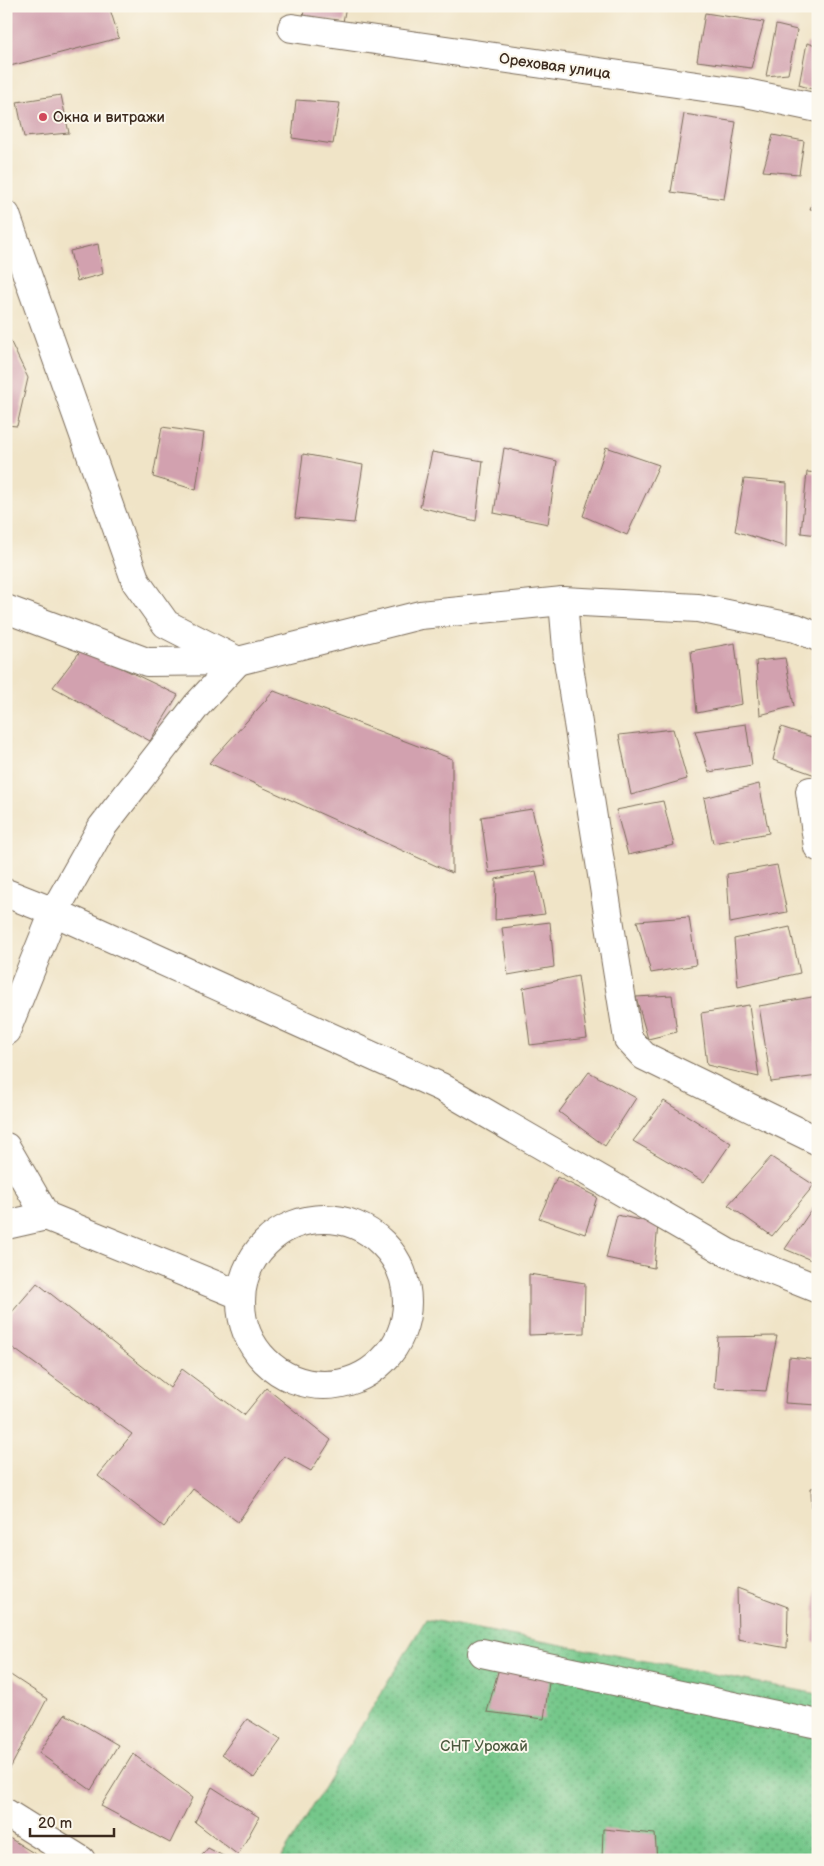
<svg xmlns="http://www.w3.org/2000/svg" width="824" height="1866" font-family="'Balsamiq Sans',sans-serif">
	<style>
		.garden { fill: url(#garden-dots); stroke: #587854 }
		.building { fill: #d2a1af }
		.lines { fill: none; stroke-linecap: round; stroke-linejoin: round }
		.minor-casing { stroke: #7a6b59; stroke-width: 30 }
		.minor { stroke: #fff; stroke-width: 28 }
		.poi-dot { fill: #d1495b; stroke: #fbf7ec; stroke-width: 2 }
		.labels { text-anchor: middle; stroke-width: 4; stroke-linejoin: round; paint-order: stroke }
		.street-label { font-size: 15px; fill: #3b2a1e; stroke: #fbf7ec }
		.poi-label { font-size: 15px; fill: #3b2a1e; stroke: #fbf7ec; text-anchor: start }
		.park-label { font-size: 15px; fill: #4c593e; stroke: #fbf7ec }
	</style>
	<defs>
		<pattern id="garden-dots" width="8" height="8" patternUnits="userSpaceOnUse" patternTransform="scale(1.25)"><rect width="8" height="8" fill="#74c78a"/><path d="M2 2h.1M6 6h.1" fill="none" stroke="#60a270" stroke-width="1.8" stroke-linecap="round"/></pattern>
	</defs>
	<rect width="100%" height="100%" fill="#fbf7ec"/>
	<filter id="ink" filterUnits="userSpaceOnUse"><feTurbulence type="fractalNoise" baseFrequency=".02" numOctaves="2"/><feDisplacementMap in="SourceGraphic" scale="10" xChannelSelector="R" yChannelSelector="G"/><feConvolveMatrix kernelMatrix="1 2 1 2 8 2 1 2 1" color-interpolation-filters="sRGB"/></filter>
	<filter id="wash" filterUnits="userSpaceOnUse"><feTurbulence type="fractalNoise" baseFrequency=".0096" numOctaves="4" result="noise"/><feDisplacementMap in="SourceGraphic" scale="20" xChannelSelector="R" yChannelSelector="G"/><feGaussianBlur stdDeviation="1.12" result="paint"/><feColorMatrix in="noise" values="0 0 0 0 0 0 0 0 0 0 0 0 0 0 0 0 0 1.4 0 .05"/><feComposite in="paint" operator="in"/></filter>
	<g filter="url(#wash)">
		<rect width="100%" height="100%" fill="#f0e4c7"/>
		<!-- garden -->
		<polygon class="garden" points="426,1619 818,1694 818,1860 280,1860"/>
		<g id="blocks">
			<!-- building -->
			<g class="building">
				<polygon points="6,6 109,6 119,38 6,67"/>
				<polygon points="305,6 346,6 343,22 303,16"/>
				<polygon points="705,13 764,22 751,68 697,61"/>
				<polygon points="776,25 797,30 788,74 766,76"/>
				<polygon points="807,43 818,46 818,91 799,85"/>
				<polygon points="61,95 69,133 24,137 17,102"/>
				<polygon points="296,100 340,103 333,144 292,138"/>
				<polygon points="684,114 736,122 724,199 671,192"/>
				<polygon points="773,135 804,141 799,174 763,171"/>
				<polygon points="818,190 818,210 810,209"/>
				<polygon points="98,244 103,274 77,281 70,251"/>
				<polygon points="6,332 28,378 17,426 6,425"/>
				<polygon points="162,427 204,433 196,490 153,477"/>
				<polygon points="606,447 659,465 627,535 583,516"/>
				<polygon points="504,448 557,461 548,524 494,513"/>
				<polygon points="432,452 483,461 476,521 420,507"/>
				<polygon points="303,454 363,465 354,523 295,518"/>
				<polygon points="807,472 818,473 818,535 801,533"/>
				<polygon points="744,479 787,483 786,547 735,531"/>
				<polygon points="735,643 742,704 697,713 691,651"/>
				<polygon points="82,649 178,695 150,741 53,687"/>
				<polygon points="785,658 794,706 760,715 756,661"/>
				<polygon points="274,691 452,759 452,873 209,763"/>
				<polygon points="818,707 818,721 813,718"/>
				<polygon points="746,724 752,765 709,772 695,731"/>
				<polygon points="781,727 818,739 818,776 773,760"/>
				<polygon points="673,729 687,779 631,795 619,735"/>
				<polygon points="759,784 769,833 713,843 704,798"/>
				<polygon points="663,801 674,845 628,855 616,810"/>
				<polygon points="532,809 545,865 489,873 481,817"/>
				<polygon points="777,865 787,912 730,923 727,874"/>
				<polygon points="536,871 545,914 495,920 496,879"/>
				<polygon points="689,917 696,965 651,973 637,921"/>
				<polygon points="550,922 554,967 508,975 502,928"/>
				<polygon points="790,927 800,973 738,987 734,939"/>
				<polygon points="578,976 587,1038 530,1045 523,988"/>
				<polygon points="672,995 677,1032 648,1039 636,997"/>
				<polygon points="818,996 818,1076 771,1082 759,1006"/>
				<polygon points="749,1005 759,1077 707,1065 701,1013"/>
				<polygon points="589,1072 636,1098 605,1146 559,1112"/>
				<polygon points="664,1101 731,1143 704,1182 633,1141"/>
				<polygon points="771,1157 814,1185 772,1236 728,1205"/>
				<polygon points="557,1177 597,1197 585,1234 539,1218"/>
				<polygon points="818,1200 818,1263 785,1249"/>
				<polygon points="617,1215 658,1224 654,1268 606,1258"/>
				<polygon points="529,1274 585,1283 584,1333 529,1335"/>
				<polygon points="37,1283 170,1388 182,1369 244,1415 266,1388 331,1440 311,1471 284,1456 238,1522 193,1489 164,1527 98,1476 132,1434 6,1343 6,1319"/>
				<polygon points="777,1336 766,1391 714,1388 718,1337"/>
				<polygon points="789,1357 818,1360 818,1405 785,1403"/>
				<polygon points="818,1487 818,1541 813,1541 811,1488"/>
				<polygon points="816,1585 818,1585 818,1643 813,1641"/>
				<polygon points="737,1588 788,1607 787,1648 738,1639"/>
				<polygon points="502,1657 551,1668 544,1719 487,1712"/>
				<polygon points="6,1672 47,1699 6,1776"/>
				<polygon points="65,1714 118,1745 91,1790 39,1753"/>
				<polygon points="247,1719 281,1740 254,1778 222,1754"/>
				<polygon points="133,1754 192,1798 170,1843 101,1806"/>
				<polygon points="212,1787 259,1817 238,1855 195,1822"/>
				<polygon points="603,1829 655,1834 657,1860 602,1860"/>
				<polygon points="6,1836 45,1860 6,1860"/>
				<polygon points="208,1848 231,1860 198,1860"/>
			</g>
		</g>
	</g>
	<g filter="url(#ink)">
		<use href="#blocks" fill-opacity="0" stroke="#7a6b59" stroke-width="1"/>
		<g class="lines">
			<!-- minor casing -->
			<g class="minor-casing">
				<g id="minor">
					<polyline points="292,28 746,93 818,108"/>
					<polyline points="6,215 136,582 166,624 238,661 420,615 563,601 698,608 796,628 818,637"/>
					<polyline points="563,601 568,660 628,1039 644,1056 818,1141"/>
					<polyline points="6,609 147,662 234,661"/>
					<polyline points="810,791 818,847"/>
					<polyline points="6,893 54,912 441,1087 728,1253 818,1289"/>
					<polyline points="6,1031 54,912 102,827 197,705 238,661"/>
					<polyline points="6,1147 46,1216"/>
					<circle cx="324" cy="1302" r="83"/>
					<polyline points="6,1225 46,1216 240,1295"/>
					<polyline points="482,1653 818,1724"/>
					<polyline points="6,1813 81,1860"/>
				</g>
			</g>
			<!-- minor -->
			<use href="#minor" class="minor"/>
		</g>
	</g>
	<!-- markers -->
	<circle class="poi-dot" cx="43" cy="117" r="5"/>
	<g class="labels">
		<!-- street labels -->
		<g class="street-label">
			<text transform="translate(555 66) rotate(8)" y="5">Ореховая улица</text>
		</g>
		<!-- poi labels -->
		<g class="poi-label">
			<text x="53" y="122">Окна и витражи</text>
		</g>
		<!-- park labels -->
		<g class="park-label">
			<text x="484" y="1751">СНТ Урожай</text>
		</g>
	</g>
	<!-- margin -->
	<rect width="824" height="1866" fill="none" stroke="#fbf7ec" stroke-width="25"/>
	<!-- scale -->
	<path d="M30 1828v8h84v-8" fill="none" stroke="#3b2a1e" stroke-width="2.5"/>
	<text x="38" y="1828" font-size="15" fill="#3b2a1e" stroke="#fbf7ec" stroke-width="4" paint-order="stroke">20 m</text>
</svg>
